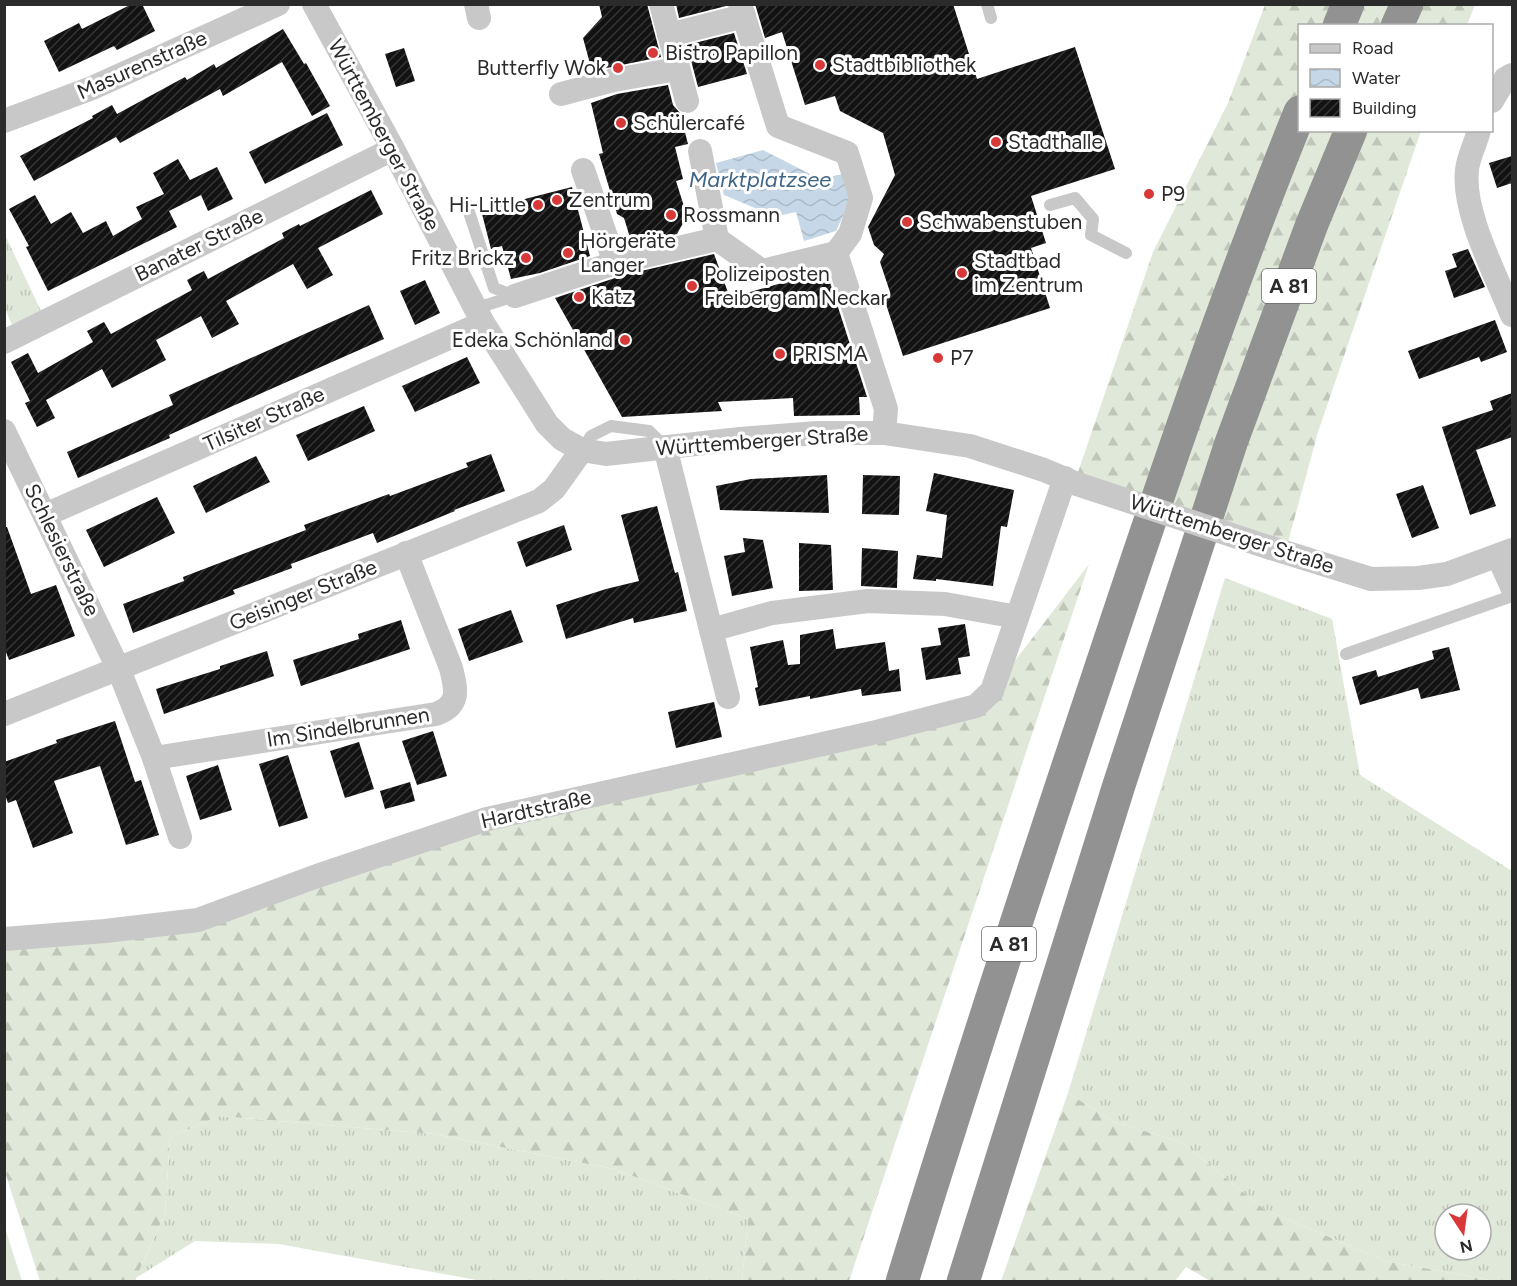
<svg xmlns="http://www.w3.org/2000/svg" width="1517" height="1286" font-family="Figtree,sans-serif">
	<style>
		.grass { fill: url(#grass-tufts); fill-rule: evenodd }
		.forest { fill: url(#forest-firs) }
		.park { fill: #e0e8d9 }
		.water { fill: url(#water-waves) }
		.building { fill: url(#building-hatch) }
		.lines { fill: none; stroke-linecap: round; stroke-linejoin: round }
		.lane { stroke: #c8c8c8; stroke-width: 12 }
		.street { stroke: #c8c8c8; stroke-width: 24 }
		.highway { stroke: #929292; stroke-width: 33 }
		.street-bridge { stroke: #c8c8c8; stroke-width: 24 }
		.poi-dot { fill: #d83838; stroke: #fff; stroke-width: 2 }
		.labels { text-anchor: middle; stroke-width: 6; stroke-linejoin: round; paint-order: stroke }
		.shield { fill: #fff; stroke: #6b6b6b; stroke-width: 1.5 }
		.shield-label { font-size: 20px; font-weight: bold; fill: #2b2b2b }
		.poi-label { font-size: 21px; fill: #2b2b2b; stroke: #fff; text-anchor: start }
		.street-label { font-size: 21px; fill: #2b2b2b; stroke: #fff }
		.water-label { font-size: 22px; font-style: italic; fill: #406687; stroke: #fff }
	</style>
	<defs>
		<pattern id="grass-tufts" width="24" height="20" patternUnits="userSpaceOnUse" patternTransform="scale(1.5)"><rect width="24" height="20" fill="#e0e8d9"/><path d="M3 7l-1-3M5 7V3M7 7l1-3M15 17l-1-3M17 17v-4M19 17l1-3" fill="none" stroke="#c0c7ba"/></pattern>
		<pattern id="forest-firs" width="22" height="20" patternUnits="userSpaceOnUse" patternTransform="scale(1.5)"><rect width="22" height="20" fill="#e0e8d9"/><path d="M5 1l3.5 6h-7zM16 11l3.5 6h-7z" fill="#c0c7ba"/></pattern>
		<pattern id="water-waves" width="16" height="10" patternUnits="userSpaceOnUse" patternTransform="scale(1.5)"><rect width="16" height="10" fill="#c6d8e7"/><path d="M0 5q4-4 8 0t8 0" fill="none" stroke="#aabac6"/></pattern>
		<pattern id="building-hatch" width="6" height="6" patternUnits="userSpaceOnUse" patternTransform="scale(1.5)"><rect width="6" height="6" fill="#121212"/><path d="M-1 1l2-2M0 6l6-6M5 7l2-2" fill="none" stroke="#353535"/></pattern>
	</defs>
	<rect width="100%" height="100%" fill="#fff"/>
	<!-- grass -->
	<g class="grass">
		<polygon points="6,237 41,311 12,325 5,309 4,238"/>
		<path d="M1225 578 1332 619 1360 775 1512 871V1281H1495L1385 1261 1264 1209 1181 1142 1114 1122 1068 1093ZM1445 1214H1481V1250H1445Z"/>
		<polygon points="219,1116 434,1134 614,1169 748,1219 742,1281 482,1281 279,1244 195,1241 136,1278 165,1214 170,1137"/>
	</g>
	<!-- forest -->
	<g class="forest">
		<polygon points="1265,5 1475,5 1467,25 1300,26 1300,130 1421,131 1318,432 1285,553 1075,481 1153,252 1228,103"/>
		<polygon points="1089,564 849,1281 742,1281 748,1219 614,1169 434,1134 219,1116 170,1137 165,1214 136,1278 136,1281 40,1281 5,1172 4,939 198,920 318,876 992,691"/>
		<polygon points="1068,1093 1114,1122 1181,1142 1264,1209 1385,1261 1495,1281 1212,1282 1186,1267 1175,1281 1001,1281"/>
	</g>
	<!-- park -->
	<polygon class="park" points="4,1228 5,1228 22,1281 5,1281"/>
	<!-- water -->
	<polygon class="water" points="763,150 810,174 812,181 847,173 853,194 836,231 804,241 796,212 765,219 762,211 724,195 716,163"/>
	<!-- building -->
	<g class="building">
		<polygon points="132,4 142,4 155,31 117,50 114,46 59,72 44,41 79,23 82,29"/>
		<polygon points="599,4 647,4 661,57 592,71 583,38 602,17"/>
		<polygon points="676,4 726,4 726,6 679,18"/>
		<polygon points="755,4 953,4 977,79 1075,47 1115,169 1031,196 1046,243 1031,248 1050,308 903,356 883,295 890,292 880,262 884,254 874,245 868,227 895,175 883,133 840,111 835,96 805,105 782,32 765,38"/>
		<polygon points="283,29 304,64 306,63 330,106 312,116 282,62 223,96 220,89 120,143 116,137 34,181 20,156 93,118 92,116 112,105 117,114 185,77 187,80 214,64 216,68"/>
		<polygon points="734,33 747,74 698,87 687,45"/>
		<polygon points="404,48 415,81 396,87 385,54"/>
		<polygon points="668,85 673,105 680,113 688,144 675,147 683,179 676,181 687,216 677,234 632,244 624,218 617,214 599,154 603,153 591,103 617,94"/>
		<polygon points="327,113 343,145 265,184 249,152"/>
		<polygon points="1512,156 1512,183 1497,188 1489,163"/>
		<polygon points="178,159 190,180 217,167 233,199 208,211 201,195 169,211 177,227 48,291 26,247 29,246 9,209 35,195 51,224 71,212 83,233 106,221 113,236 142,219 136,207 164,194 153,173"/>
		<polygon points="572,187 590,256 540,273 511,279 502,246 491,249 481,210"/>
		<polygon points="371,190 383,214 318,248 333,275 307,289 293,264 226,301 239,324 212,338 201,316 156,340 166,360 112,388 102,369 46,400 55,418 37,427 25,403 30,401 11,362 28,353 38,373 93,342 87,331 104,322 111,334 192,290 187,280 196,275 204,271 208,279 284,238 282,233 299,224 300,226"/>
		<polygon points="1468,249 1485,287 1454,298 1445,271 1457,267 1452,254"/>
		<polygon points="714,254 730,298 826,270 867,397 859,397 860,415 794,416 793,398 718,402 722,411 622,417 555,298 624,275"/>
		<polygon points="425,280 440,313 415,325 400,291"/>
		<polygon points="369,305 384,339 235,405 169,435 170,438 78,478 67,452 173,405 169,395"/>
		<polygon points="1495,320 1507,352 1481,362 1479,357 1419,379 1408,351"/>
		<polygon points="467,357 480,383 415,412 402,386"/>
		<polygon points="1512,393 1512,437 1476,450 1496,506 1470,515 1442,427 1493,410 1490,401"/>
		<polygon points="364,406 375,431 308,461 296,435"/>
		<polygon points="491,454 505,491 454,510 455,511 377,543 373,533 291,564 292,568 233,590 235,594 133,633 123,604 184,581 183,577 306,530 304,525 389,494 390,496 468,467 466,463"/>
		<polygon points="256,456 270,482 206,513 193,486"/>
		<polygon points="934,473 1014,490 1007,527 1001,526 993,586 936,579 936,581 913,579 917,555 942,558 947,515 926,511"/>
		<polygon points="827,475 829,513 720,510 716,486 751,479"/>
		<polygon points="863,475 900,476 899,515 862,514"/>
		<polygon points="1423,485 1439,528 1412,538 1396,494"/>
		<polygon points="157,497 175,533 104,567 86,530"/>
		<polygon points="657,506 675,573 678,572 687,611 634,623 633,618 566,639 556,605 606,589 639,581 621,515"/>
		<polygon points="564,525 572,550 526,567 517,542"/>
		<polygon points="4,527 7,527 31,594 56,585 75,636 9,660 4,647"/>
		<polygon points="743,538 763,540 773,588 732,596 724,556 745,552"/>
		<polygon points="799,543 831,545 833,590 799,591"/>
		<polygon points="862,548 898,551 897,588 861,586"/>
		<polygon points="511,610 523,642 469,661 458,629"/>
		<polygon points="401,620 410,649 301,686 293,660 359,639 358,634"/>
		<polygon points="965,624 970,656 958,658 961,674 926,680 921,648 941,645 938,628"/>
		<polygon points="833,629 836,649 885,642 889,671 899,669 901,691 862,696 861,689 810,699 810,696 759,706 755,688 758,687 750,647 783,640 788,665 800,664 800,635"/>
		<polygon points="1449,647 1460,690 1421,699 1418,688 1360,705 1352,677 1376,670 1378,677 1434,659 1432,651"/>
		<polygon points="267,651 274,676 164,714 156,689 220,669 220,666"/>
		<polygon points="714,702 722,737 676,748 668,712"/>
		<polygon points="115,721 135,782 141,780 159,835 126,845 100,766 54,781 73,833 33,848 16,800 8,803 4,792 4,762 57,743 56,740"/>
		<polygon points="433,731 447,776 417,785 402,741"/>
		<polygon points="359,742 374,789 345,798 330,751"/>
		<polygon points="288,755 308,818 279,827 259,764"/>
		<polygon points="218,765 232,810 200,820 186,776"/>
		<polygon points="410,782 415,801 385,809 380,791"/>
	</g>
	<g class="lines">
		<!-- lane -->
		<g class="lane">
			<polyline points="987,4 991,18"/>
			<polyline points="466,203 494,288 515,296"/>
			<polyline points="1050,205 1075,198 1093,219 1091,235 1126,253"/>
			<polyline points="477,308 515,296"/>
			<polyline points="582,450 591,436 611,426 649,431 665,447"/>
			<polyline points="1346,654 1512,596"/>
		</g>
		<!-- street -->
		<g class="street">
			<polyline points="314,4 393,149 483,323 547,424 562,439 582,450 606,454 740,439 817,433 884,433 970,446 1044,470 1077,484"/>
			<polyline points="476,4 479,18"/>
			<polyline points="661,4 687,101"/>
			<polyline points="669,35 744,16"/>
			<polyline points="561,94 614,80 677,69"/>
			<polyline points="1492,101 1505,79 1512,75"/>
			<polyline points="4,121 92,88 278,4"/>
			<path d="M1479 130C1476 143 1468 157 1467 170 1462 212 1496 275 1512 315"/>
			<polyline points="700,151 717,239 762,271 836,253 850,234 861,198 847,153 778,126 740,4"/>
			<polyline points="583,170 615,263"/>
			<polyline points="836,253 886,409 884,433"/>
			<polyline points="515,296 615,263 717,239"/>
			<polyline points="4,342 393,149"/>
			<path d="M4 431 119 670 154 758 436 714C461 705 456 689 451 668L406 553"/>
			<polyline points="665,447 711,630 772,613 868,601 945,604 1017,617"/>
			<polyline points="45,515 483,323"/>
			<polyline points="1271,548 1371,579 1418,578 1447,574 1512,550"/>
			<polyline points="1498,556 1512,587"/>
			<polyline points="711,630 728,697"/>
			<polyline points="4,714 539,501 554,489 582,450"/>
			<polyline points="154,758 180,837"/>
			<polyline points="4,939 105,931 198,920 317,876 487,819 872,733 976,706 992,691 1065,478"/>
		</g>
		<!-- highway -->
		<g class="highway">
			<polyline points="1339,26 1348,4"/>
			<polyline points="1397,26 1407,4"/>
			<path d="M902 1282C964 1080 1030 879 1097 679 1160 489 1224 299 1300 112"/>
			<polyline points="963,1282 1119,785 1231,443 1312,224 1351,130"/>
		</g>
		<!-- street-bridge -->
		<polyline class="street-bridge" points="1077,484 1271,548"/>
	</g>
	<!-- markers -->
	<g class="poi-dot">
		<circle cx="653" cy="53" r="6"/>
		<circle cx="820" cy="65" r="6"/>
		<circle cx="618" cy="68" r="6"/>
		<circle cx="621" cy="123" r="6"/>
		<circle cx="996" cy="142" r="6"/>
		<circle cx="1149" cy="194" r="6"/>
		<circle cx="557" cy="200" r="6"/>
		<circle cx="538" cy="205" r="6"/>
		<circle cx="671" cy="215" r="6"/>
		<circle cx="907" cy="222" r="6"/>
		<circle cx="568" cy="253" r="6"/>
		<circle cx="526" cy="258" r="6"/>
		<circle cx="962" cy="273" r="6"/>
		<circle cx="692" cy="286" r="6"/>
		<circle cx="579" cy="297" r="6"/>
		<circle cx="625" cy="340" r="6"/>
		<circle cx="780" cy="354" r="6"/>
		<circle cx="938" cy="358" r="6"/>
	</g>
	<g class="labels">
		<!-- shield labels -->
		<g class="shield">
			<rect x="1262" y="269" width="54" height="34" rx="4.5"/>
			<rect x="982" y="927" width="54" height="34" rx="4.5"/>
		</g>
		<g class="shield-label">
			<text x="1289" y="293">A 81</text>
			<text x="1009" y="951">A 81</text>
		</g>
		<!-- poi labels -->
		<g class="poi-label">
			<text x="665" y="60">Bistro Papillon</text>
			<text x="832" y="72">Stadtbibliothek</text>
			<text x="606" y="75" text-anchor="end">Butterfly Wok</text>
			<text x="633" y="130">Schülercafé</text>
			<text x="1008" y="149">Stadthalle</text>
			<text x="1161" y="201">P9</text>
			<text x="569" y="207">Zentrum</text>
			<text x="526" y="212" text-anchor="end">Hi-Little</text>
			<text x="683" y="222">Rossmann</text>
			<text x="919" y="229">Schwabenstuben</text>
			<text x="580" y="248">Hörgeräte<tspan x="580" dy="24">Langer</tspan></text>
			<text x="514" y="265" text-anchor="end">Fritz Brickz</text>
			<text x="974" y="268">Stadtbad<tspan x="974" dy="24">im Zentrum</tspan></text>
			<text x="704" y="281">Polizeiposten<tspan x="704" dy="24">Freiberg am Neckar</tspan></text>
			<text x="591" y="304">Katz</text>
			<text x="613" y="347" text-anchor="end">Edeka Schönland</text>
			<text x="792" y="361">PRISMA</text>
			<text x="950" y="365">P7</text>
		</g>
		<!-- street labels -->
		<g class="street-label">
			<text transform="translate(142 65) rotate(-24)" y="7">Masurenstraße</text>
			<text transform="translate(384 135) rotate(62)" y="7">Württemberger Straße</text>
			<text transform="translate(199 245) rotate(-26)" y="7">Banater Straße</text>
			<text transform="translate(264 419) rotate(-24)" y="7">Tilsiter Straße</text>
			<text transform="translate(762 441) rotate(-4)" y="7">Württemberger Straße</text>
			<text transform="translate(1232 534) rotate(18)" y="7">Württemberger Straße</text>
			<text transform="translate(62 550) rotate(64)" y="7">Schlesierstraße</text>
			<text transform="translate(303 595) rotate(-22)" y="7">Geisinger Straße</text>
			<text transform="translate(348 727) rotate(-9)" y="7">Im Sindelbrunnen</text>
			<text transform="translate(536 809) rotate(-13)" y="7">Hardtstraße</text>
		</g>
		<!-- water labels -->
		<g class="water-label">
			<text x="760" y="187">Marktplatzsee</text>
		</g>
	</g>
	<!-- border -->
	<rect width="1517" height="1286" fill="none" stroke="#2b2b2b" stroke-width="12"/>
	<!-- legend -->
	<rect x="1298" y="24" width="195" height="108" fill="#ffffff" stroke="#aaaaaa" stroke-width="1.5"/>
	<rect x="1310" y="44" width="30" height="9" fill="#c8c8c8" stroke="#aaaaaa" stroke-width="1.5"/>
	<text x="1352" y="54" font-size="18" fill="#2b2b2b">Road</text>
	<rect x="1310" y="69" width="30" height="18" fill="url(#water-waves)" stroke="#aaaaaa" stroke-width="1.5"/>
	<text x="1352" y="84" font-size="18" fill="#2b2b2b">Water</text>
	<rect x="1310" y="99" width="30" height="18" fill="url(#building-hatch)" stroke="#aaaaaa" stroke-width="1.5"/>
	<text x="1352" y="114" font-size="18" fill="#2b2b2b">Building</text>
	<!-- north arrow -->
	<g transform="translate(1463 1232) rotate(167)"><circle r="28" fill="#ffffff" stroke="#aaaaaa" stroke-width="1.5"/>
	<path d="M0-4.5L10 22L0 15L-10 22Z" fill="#d83838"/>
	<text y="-9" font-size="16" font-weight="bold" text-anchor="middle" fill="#2b2b2b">N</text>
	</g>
</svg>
